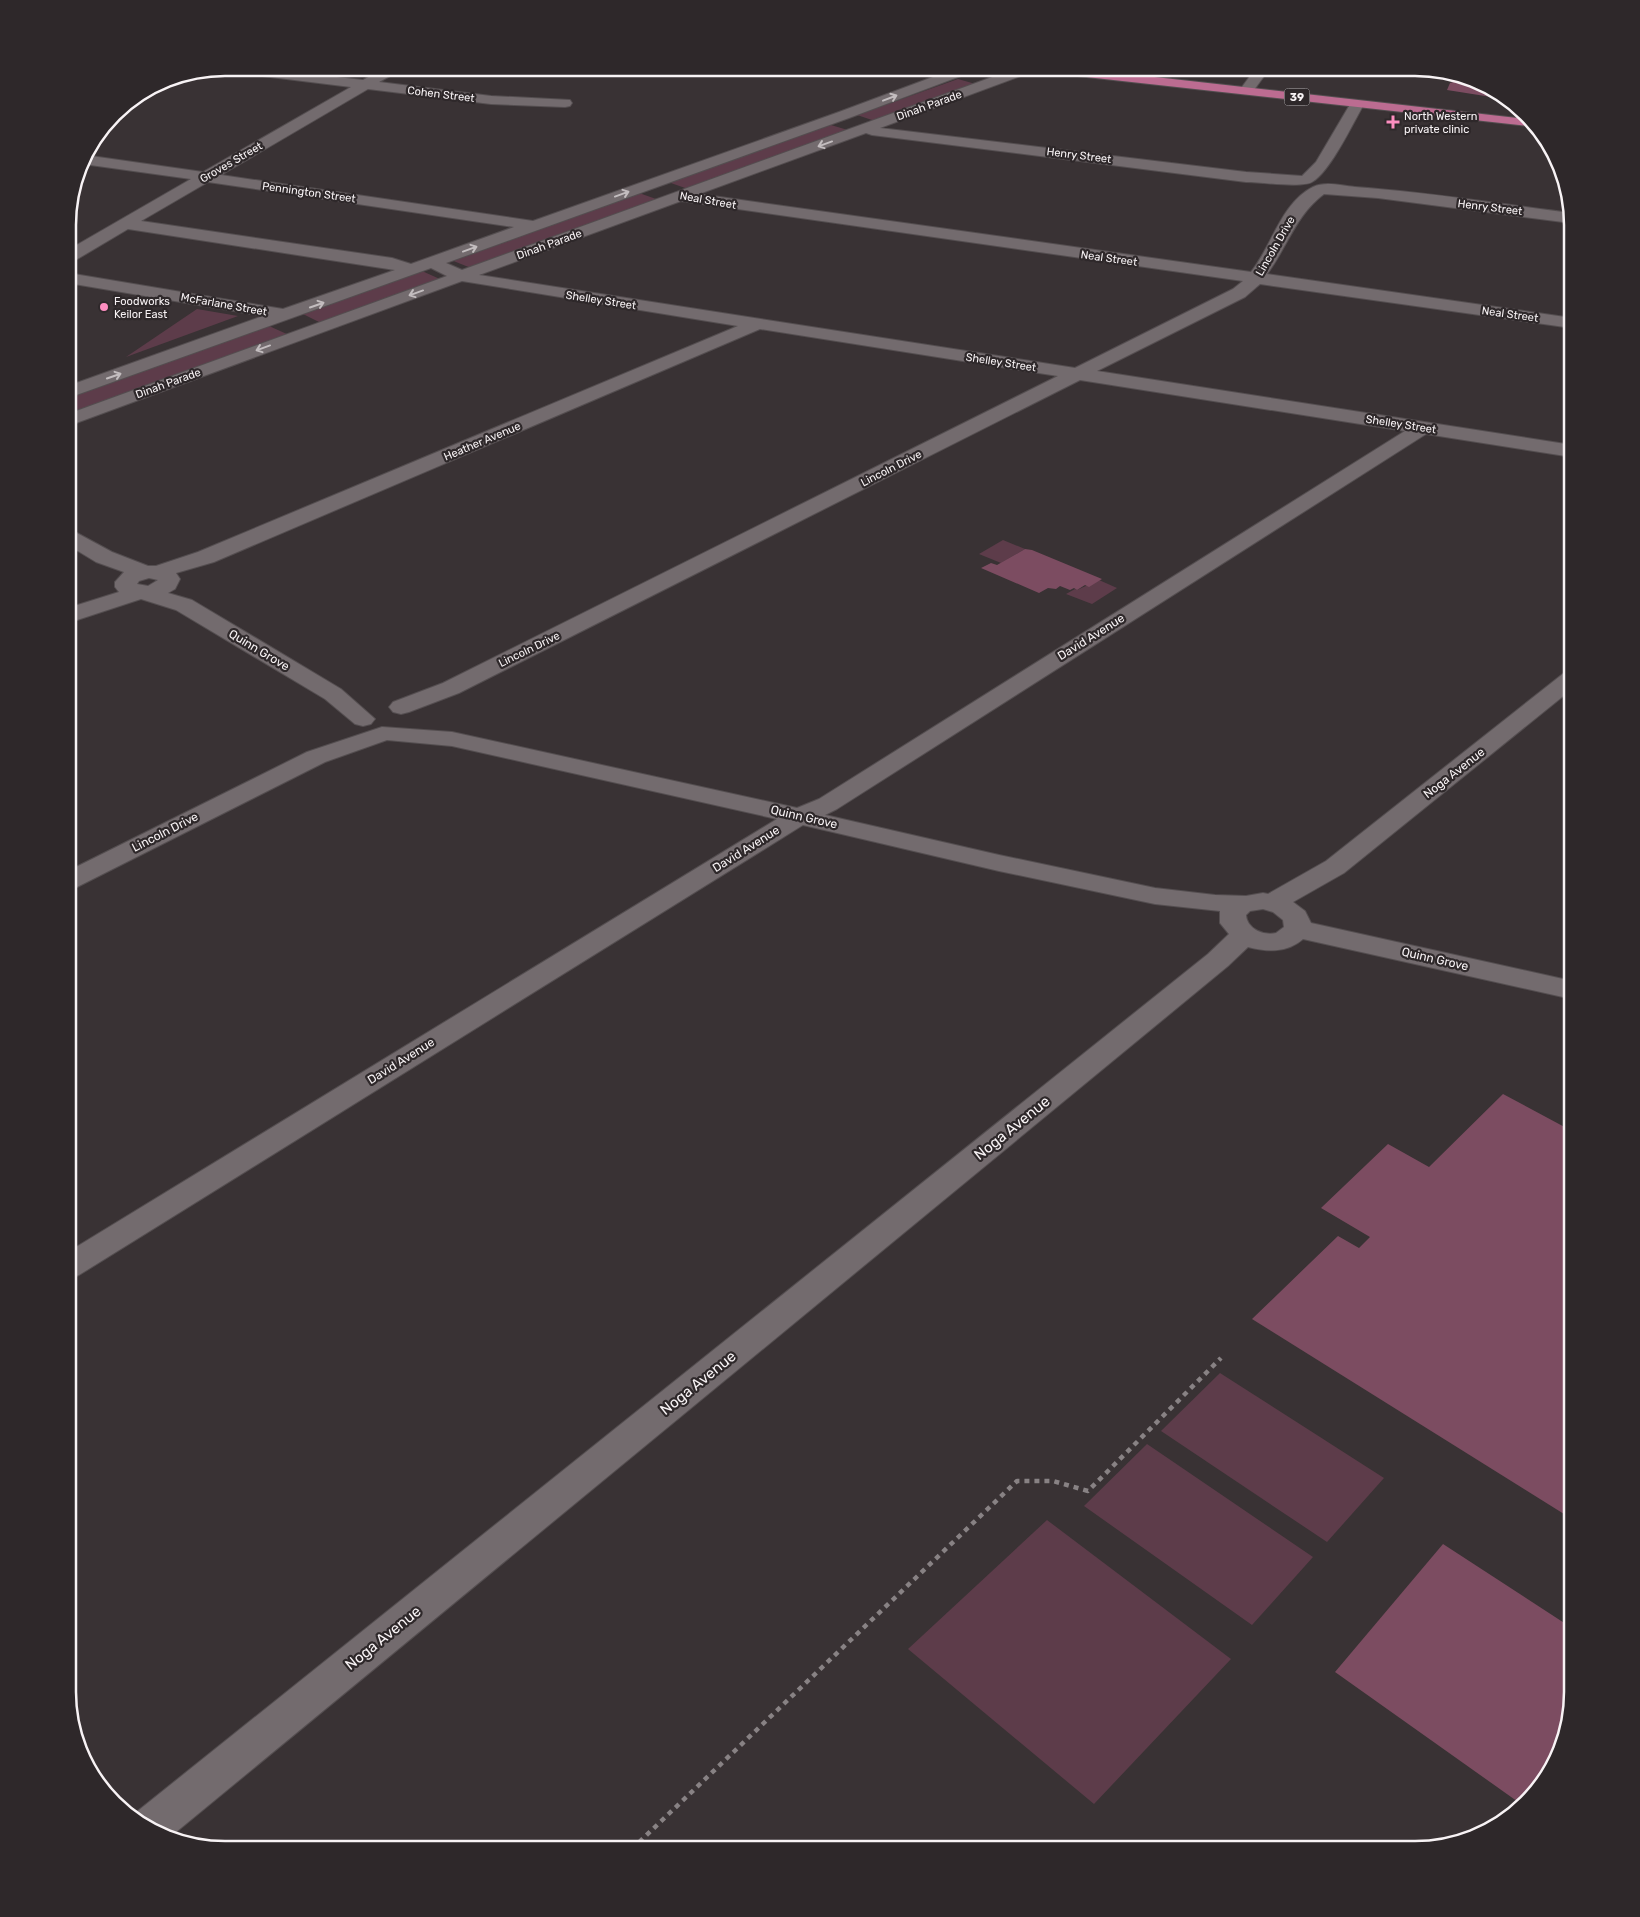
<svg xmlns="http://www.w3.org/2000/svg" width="1640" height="1917" font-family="Rubik,sans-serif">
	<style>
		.green { fill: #5d3c4a }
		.building { fill: #7c4c61 }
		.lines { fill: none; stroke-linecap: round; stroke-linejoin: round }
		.minor-casing { stroke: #544e50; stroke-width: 2 }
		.major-casing { stroke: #544e50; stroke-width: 2 }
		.path { stroke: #888284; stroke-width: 4.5; stroke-dasharray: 5 5; stroke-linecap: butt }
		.minor { fill: #736b6e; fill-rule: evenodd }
		.major { fill: #bc6c91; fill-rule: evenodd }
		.oneway { stroke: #c3bdbf }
		.poi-dot { fill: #fd8ec0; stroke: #2e282a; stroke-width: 2 }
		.labels { text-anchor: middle; stroke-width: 4.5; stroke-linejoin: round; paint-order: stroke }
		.far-street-label { font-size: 11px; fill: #f8f3f5; stroke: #2e282a }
		.shield { fill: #2e282a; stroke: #bbb6b8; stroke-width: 1 }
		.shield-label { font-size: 11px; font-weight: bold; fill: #f8f3f5 }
		.far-poi-label { font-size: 11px; fill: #f8f3f5; stroke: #2e282a; text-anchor: start }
		.street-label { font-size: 12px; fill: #f8f3f5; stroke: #2e282a }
		.near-street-label { font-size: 15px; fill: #f8f3f5; stroke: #2e282a }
		.rim { fill: none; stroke: #f8f3f5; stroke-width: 2.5 }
	</style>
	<rect width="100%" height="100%" fill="#393234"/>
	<!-- green -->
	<g class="green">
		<polygon points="958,79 979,85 878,122 857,115"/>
		<polygon points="831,125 851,131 688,189 668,182"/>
		<polygon points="639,193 659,200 471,268 451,260"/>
		<polygon points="422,271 442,280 321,323 301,313"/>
		<polygon points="197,309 238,316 126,357"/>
		<polygon points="269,326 289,335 68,414 68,398"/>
		<polygon points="1003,540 1025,549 1001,563 979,554"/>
		<polygon points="1099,580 1117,588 1092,604 1066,594 1075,589 1077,590"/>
		<polygon points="1220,1373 1384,1478 1327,1542 1161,1431"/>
		<polygon points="1147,1444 1313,1557 1252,1625 1084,1506"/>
		<polygon points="1047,1520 1231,1659 1094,1804 908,1649"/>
	</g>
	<!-- building -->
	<g class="building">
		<polygon points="1460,80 1485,84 1504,99 1447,90 1450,83"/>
		<polygon points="1025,549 1032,550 1102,579 1089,587 1085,585 1077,590 1074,588 1070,590 1060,586 1056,589 1048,588 1039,593 981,568 991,563 997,565"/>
		<polygon points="1503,1094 1572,1131 1572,1519 1252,1319 1338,1236 1359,1248 1370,1237 1321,1208 1388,1144 1429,1167"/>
		<polygon points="1443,1544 1572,1628 1572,1692 1556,1762 1521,1804 1335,1672"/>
	</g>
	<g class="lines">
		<!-- minor casing -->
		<g class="minor-casing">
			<g id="minor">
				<path d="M222 68H258L363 80 385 68H400L399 71 379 82 491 96 570 100 572 103 570 106 565 107 491 104 368 89 221 175 533 221 839 112 957 68H976L974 71 849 118 446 263 462 270 1017 68H1036L1034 71 880 128 1246 172 1302 176 1316 162 1352 101H1362L1364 104C1353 123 1330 172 1312 182 1303 188 1259 182 1246 182L872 135 866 133 699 194 1251 272C1272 246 1281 203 1313 187 1325 181 1343 186 1355 187 1427 192 1499 204 1571 213V223L1378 198 1324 194C1295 216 1288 246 1267 274L1572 318V328L1260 284 1245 297 1097 371 1572 445V457L1426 434 837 809 825 815 999 855 1155 888 1215 895 1246 896 1263 893 1268 894 1326 861 1564 673 1572 671V689L1344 873 1293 902 1305 911 1311 923 1572 981V999L1303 939C1287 953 1268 952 1248 947L1228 966 170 1837 155 1833 134 1814 1208 954 1229 934 1220 923V911L1155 904 999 871 803 825 79 1275 68 1279V1252L777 819 452 746 387 740 325 762 77 887 68 889V871L307 752 382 727 452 732 797 808 819 799 1405 431 1080 380 459 693 409 712 401 714 393 712 389 707 393 702 443 683 1058 376 760 329 214 562 176 573 180 579 175 589 168 593 192 600 341 689 375 719 371 724 363 726 355 724 325 699 176 610 141 599 68 623V608L119 592 115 587V582L124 572 96 562 68 545V530L75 532 112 552 148 566H156L198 552 738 326 462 281 68 426V414L447 276 431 268 68 398V386L263 316 68 283V273L283 309 395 270 128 229 74 261 68 262V250L191 179 83 164 84 155 203 172 351 87 229 72ZM208 182 514 227 411 264 392 258 141 221ZM681 201 1243 281 1233 289 1075 368 479 275ZM149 578 158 580 148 586 137 584 139 581ZM1263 909 1273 912 1283 920 1284 927 1276 933C1264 936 1247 929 1246 915L1250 911Z"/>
				<polygon points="1256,68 1270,68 1251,94 1241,94 1239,91"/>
			</g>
		</g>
		<!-- major casing -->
		<g class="major-casing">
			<polygon id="major" points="1034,68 1075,68 1527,119 1538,127 1041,72"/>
		</g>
		<!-- path -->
		<polyline class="path" points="632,1849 1017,1481 1053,1481 1088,1491 1221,1358"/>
		<!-- minor -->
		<use href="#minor" class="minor"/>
		<!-- major -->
		<use href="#major" class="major"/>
	</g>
	<!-- one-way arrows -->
	<defs><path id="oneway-shaft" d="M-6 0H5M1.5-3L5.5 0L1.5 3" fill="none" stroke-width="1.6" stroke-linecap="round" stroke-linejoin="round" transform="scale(1.25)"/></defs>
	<g class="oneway">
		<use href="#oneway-shaft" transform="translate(890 98) rotate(-21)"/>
		<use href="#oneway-shaft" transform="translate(825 144) rotate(160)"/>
		<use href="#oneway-shaft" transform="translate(622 194) rotate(-20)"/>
		<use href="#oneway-shaft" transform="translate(470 249) rotate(-20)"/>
		<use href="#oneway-shaft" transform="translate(416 293) rotate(160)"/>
		<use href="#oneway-shaft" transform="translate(317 305) rotate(-19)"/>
		<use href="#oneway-shaft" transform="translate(263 348) rotate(160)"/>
		<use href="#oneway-shaft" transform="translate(114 376) rotate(-19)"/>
	</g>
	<!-- markers -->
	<g class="poi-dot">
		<path d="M1390.5 114.5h5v5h5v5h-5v5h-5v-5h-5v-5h5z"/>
		<circle cx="104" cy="307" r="5"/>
	</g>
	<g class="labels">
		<!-- far-street labels -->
		<g class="far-street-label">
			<text transform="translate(441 94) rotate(7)" y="4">Cohen Street</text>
			<text transform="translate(929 105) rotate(-20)" y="4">Dinah Parade</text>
			<text transform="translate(1079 155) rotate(7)" y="4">Henry Street</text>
			<text transform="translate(231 162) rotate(-30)" y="4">Groves Street</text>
			<text transform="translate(309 192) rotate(8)" y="4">Pennington Street</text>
			<text transform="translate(708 200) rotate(10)" y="4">Neal Street</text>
			<text transform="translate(1490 207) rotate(7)" y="4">Henry Street</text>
			<text transform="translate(549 244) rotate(-20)" y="4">Dinah Parade</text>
			<text transform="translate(1275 246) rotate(-60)" y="4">Lincoln Drive</text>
			<text transform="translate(1109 258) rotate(8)" y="4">Neal Street</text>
			<text transform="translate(601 300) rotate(9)" y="4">Shelley Street</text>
			<text transform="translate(224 304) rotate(10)" y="4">McFarlane Street</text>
			<text transform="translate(1510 314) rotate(8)" y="4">Neal Street</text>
			<text transform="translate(1001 362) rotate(9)" y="4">Shelley Street</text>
			<text transform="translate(168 383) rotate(-20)" y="4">Dinah Parade</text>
			<text transform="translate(1401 424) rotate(9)" y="4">Shelley Street</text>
			<text transform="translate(482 441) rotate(-23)" y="4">Heather Avenue</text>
			<text transform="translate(891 468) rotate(-27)" y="4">Lincoln Drive</text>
			<text transform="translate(529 649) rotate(-26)" y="4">Lincoln Drive</text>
		</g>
		<!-- shield labels -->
		<rect class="shield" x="1284.5" y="88.5" width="25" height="17" rx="4"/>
		<g class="shield-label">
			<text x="1297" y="101">39</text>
		</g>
		<!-- far-poi labels -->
		<g class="far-poi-label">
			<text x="1404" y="120">North Western<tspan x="1404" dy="13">private clinic</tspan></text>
			<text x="114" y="305">Foodworks<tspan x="114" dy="13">Keilor East</tspan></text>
		</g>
		<!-- street labels -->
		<g class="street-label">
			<text transform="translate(1091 637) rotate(-32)" y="4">David Avenue</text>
			<text transform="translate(259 650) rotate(31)" y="4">Quinn Grove</text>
			<text transform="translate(1454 773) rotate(-38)" y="4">Noga Avenue</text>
			<text transform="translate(804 817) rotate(13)" y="4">Quinn Grove</text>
			<text transform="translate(165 832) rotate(-27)" y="4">Lincoln Drive</text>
			<text transform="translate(746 849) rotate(-32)" y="4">David Avenue</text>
			<text transform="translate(1435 959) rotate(13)" y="4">Quinn Grove</text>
			<text transform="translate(401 1061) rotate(-32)" y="4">David Avenue</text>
		</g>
		<!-- near-street labels -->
		<g class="near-street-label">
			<text transform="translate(1012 1128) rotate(-39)" y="5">Noga Avenue</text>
			<text transform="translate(698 1383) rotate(-39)" y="5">Noga Avenue</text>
			<text transform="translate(383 1638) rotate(-39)" y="5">Noga Avenue</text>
		</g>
	</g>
	<!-- crop -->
	<path d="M0 0H1640V1917H0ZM225 76H1415A149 149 0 0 1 1564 225V1692A149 149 0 0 1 1415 1841H225A149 149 0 0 1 76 1692V225A149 149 0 0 1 225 76Z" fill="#2e282a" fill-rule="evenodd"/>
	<path class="rim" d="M225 76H1415A149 149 0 0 1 1564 225V1692A149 149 0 0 1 1415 1841H225A149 149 0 0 1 76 1692V225A149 149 0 0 1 225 76Z"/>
</svg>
